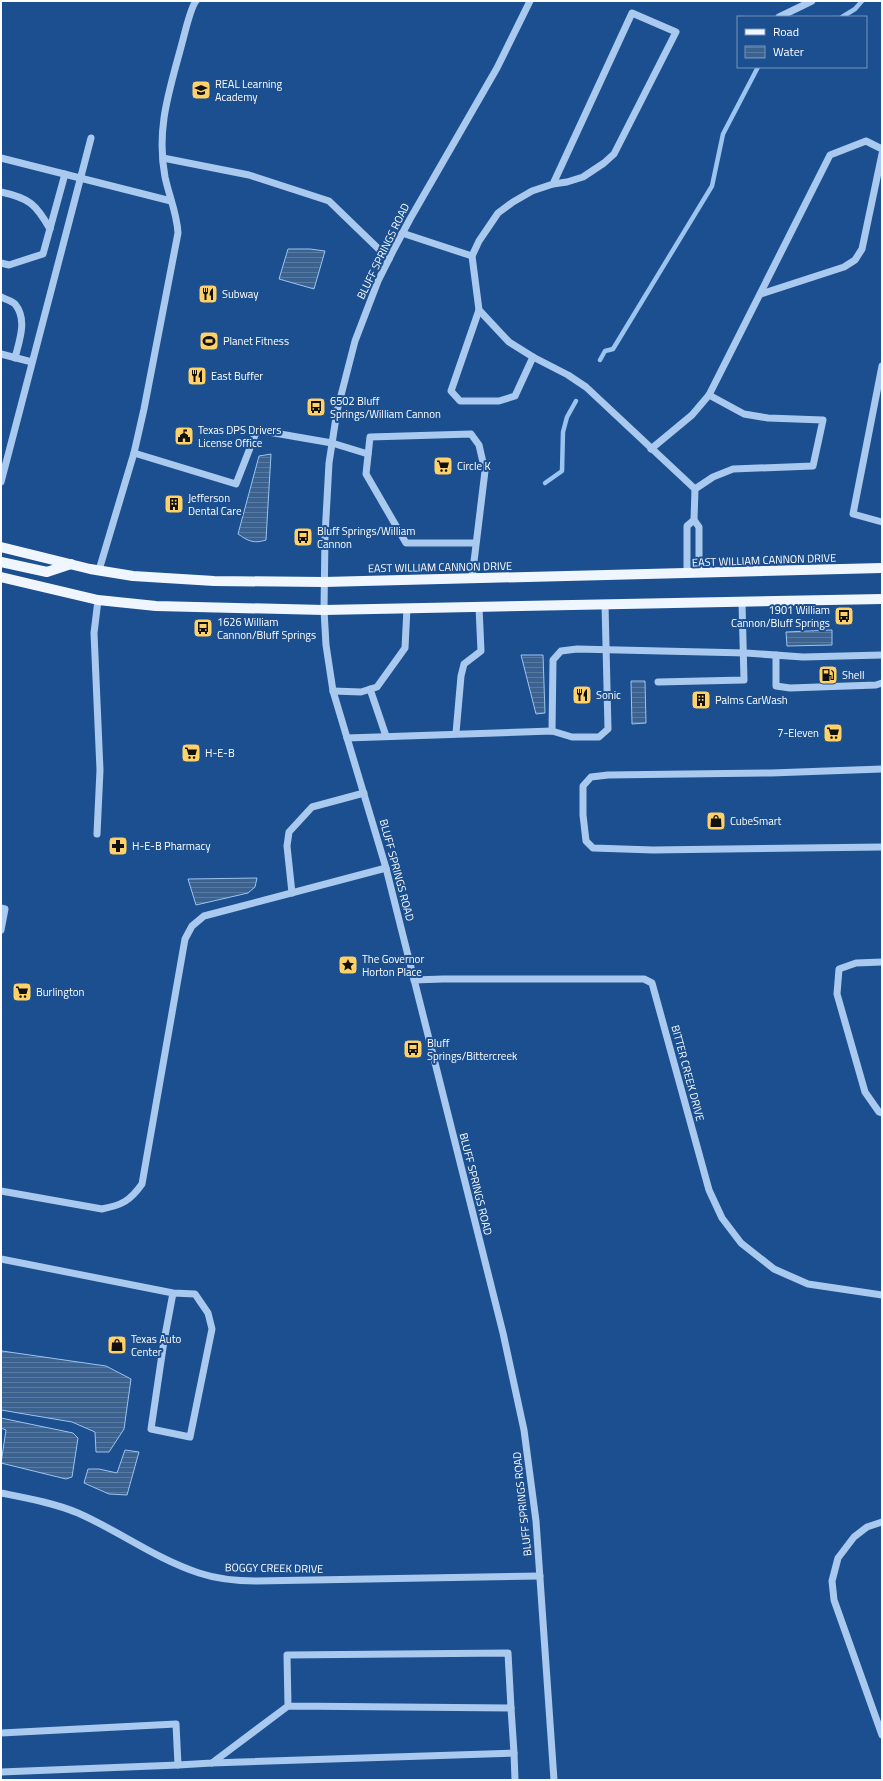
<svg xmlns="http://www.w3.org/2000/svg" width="883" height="1781" font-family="'Titillium Web',sans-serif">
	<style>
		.water { fill: url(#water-rules); stroke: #9cc4f0 }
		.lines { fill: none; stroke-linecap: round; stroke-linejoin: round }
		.stream { stroke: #9cc4f0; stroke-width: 4.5 }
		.minor { stroke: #a9c9ee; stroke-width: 7 }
		.major { stroke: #f0f6ff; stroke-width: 10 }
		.labels { text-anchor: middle; stroke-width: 4; stroke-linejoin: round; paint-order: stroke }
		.poi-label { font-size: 11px; fill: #fff; stroke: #1b4f8f; text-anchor: start }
		.street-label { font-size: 11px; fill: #fff; stroke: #1b4f8f }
	</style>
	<defs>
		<pattern id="water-rules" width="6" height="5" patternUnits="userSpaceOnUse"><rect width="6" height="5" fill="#3c6290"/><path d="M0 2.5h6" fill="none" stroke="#597aa1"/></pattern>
	</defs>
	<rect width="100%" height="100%" fill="#1b4f8f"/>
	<!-- water -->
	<g class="water">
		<polygon points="288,249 310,249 325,251 314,289 279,279"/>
		<path d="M271 454 266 540C254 544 248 541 238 534L259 456Z"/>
		<polygon points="832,630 832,645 787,646 786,632"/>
		<polygon points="521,655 543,655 545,713 536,714"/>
		<polygon points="631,681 645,681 646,723 632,724"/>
		<polygon points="257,878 255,887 248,893 196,905 188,879"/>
		<polygon points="2,1351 106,1366 131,1379 124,1429 109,1452 96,1452 95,1432 72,1422 1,1410 1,1356"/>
		<polygon points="1,1418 73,1433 78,1438 72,1477 66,1479 1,1463 6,1430 1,1428"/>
		<polygon points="125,1450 139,1452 127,1495 109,1494 84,1483 88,1469 99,1469 117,1473"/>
	</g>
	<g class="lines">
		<!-- stream -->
		<g class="stream">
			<polyline points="842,17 855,9 862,1"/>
			<polyline points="600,360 605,351 613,349 712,186 723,134 758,67"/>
			<polyline points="545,483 562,471 563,432 567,417 576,401"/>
		</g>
		<!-- minor -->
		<g class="minor">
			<polyline points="530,1 497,68 410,219 394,249 378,281 355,341 337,411 329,463 325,536 324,610 326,645 333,691 386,868 503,1333 524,1430 536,1521 554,1780"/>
			<polyline points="779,17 812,1"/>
			<polyline points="1,158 171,201"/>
			<polyline points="163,158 249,175 329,201 389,259"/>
			<polyline points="553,184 632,13 676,32 614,154 604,163 583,177 567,182 553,184 532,191 513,202 498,213 479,241 472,256 479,310 509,342 533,357 568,375 586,387 695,489"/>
			<path d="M1 192C29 198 36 204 50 229"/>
			<polyline points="402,233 472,256"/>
			<polyline points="1,263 9,265 43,254 65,174"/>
			<polyline points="761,294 844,267 855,260 862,249 882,154"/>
			<path d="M1 297C5 299 12 301 15 304 28 320 19 341 15 358"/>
			<polyline points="479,310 451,391 460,401 499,401 515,396 533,357"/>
			<polyline points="1,354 32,362"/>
			<polyline points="882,366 853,514 882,522"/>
			<polyline points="651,449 692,415 709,395 830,155 866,141 882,149"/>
			<polyline points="134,453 236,484 257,430 332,443 368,454"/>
			<polyline points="1,482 91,138"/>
			<polyline points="694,520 699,527 699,573"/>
			<path d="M99 570 134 453 144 409 178 233C177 213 169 196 165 177 156 129 169 92 181 47 184 37 190 8 196 1"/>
			<polyline points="687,574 687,526 694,520 695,489 713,477 733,469 813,466 823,420 768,418 744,414 709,395"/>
			<polyline points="472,578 485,471 479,445 471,434 370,437 366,474 406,543 476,543"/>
			<polyline points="776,655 776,686 790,688 876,685 882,683"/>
			<polyline points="658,682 744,680 742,602"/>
			<polyline points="370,689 386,736"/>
			<polyline points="333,691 361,692 377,687 405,648 407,608"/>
			<polyline points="552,731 553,660 561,651 577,649 746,653 803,657 882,655"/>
			<polyline points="456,733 461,676 464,664 481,651 479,607"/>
			<polyline points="347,738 552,731 572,737 599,737 608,729 605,604"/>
			<polyline points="882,769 771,773 608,775 591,777 583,786 583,815 586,841 593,848 653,850 882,847"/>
			<polyline points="97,834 100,770 94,633 98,600"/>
			<polyline points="292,893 287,846 289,832 312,807 364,793"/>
			<polyline points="1,908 5,909 1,930"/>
			<polyline points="882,962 856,963 839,969 837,994 865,1092 879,1112 882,1113"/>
			<polyline points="414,980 443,979 644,979 652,983 709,1190 722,1218 741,1243 774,1269 808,1284 882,1295"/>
			<path d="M1 1191 102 1209C122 1205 130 1201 142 1184L185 939 192 926 204 916 386 868"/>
			<polyline points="1,1259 173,1293 195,1294 208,1313 212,1329 190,1437 151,1429 164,1341 173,1293"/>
			<path d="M1 1493C26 1498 54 1503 78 1513 119 1531 156 1559 199 1573 217 1579 237 1581 256 1581L540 1576"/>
			<polyline points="882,1522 867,1527 854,1537 838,1558 832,1581 834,1600 882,1735"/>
			<polyline points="511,1708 514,1753"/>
			<polyline points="1,1733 176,1724 178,1765 212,1763 288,1706 511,1708 508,1653 287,1655 288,1706"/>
			<polyline points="212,1763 514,1753 515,1780"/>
			<polyline points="1,1772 178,1765"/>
		</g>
		<!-- major -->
		<g class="major">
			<polyline points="1,547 90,569 133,576 214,581 324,582 882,568"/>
			<polyline points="1,562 47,572 71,564"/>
			<polyline points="1,577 98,600 156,606 324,610 882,599"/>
		</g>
	</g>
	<!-- icons -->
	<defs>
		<g id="school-square" transform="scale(1)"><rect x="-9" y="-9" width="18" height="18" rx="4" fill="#ffd166" stroke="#1b4f8f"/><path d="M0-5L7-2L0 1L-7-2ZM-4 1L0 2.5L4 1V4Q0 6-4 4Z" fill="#111"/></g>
		<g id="restaurant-square" transform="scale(1)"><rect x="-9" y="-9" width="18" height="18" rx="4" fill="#ffd166" stroke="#1b4f8f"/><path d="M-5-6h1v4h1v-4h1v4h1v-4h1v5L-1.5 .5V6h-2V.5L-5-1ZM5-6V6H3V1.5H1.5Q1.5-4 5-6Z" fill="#111"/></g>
		<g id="stadium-square" transform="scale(1)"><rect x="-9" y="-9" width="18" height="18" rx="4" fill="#ffd166" stroke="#1b4f8f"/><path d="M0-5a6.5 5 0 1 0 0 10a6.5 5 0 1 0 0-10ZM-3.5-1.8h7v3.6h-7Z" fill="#111"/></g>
		<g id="bus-square" transform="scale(1)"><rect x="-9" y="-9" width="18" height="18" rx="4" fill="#ffd166" stroke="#1b4f8f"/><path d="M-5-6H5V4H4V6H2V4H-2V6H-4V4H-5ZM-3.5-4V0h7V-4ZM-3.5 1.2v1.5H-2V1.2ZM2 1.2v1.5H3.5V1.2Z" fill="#111"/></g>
		<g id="civic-square" transform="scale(1)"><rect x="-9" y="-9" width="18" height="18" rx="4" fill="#ffd166" stroke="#1b4f8f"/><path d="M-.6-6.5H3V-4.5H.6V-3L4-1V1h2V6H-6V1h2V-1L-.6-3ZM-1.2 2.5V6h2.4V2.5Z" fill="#111"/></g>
		<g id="supermarket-square" transform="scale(1)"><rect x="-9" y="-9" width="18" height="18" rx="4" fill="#ffd166" stroke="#1b4f8f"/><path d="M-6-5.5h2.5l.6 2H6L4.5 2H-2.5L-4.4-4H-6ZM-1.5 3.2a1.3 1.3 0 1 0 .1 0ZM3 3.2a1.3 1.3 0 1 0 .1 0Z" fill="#111"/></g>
		<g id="building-square" transform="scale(1)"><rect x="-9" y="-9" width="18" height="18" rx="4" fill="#ffd166" stroke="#1b4f8f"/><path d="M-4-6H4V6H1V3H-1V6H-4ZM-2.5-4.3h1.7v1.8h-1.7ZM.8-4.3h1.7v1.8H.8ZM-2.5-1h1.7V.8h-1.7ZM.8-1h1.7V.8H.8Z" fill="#111"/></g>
		<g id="fuel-square" transform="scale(1)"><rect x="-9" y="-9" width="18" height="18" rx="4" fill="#ffd166" stroke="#1b4f8f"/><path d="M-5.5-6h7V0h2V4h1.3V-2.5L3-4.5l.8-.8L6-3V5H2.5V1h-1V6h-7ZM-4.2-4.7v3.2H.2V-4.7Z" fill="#111"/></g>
		<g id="shop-square" transform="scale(1)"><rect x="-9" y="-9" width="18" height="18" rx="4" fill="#ffd166" stroke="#1b4f8f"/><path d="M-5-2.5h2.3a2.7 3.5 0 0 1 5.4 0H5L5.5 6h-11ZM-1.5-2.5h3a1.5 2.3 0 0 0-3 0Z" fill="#111"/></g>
		<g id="pharmacy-square" transform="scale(1)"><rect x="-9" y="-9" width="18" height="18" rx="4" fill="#ffd166" stroke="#1b4f8f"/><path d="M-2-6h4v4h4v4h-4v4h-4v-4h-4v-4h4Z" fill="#111"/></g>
		<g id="sight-square" transform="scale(1)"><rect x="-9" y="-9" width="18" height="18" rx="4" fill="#ffd166" stroke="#1b4f8f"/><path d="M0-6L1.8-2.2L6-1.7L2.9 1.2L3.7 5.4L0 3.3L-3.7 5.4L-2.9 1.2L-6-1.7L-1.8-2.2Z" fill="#111"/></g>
	</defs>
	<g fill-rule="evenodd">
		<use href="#school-square" x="201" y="90"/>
		<use href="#restaurant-square" x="208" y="294"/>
		<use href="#stadium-square" x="209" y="341"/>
		<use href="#restaurant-square" x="197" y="376"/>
		<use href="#bus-square" x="316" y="407"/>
		<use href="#civic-square" x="184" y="436"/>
		<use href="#supermarket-square" x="443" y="466"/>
		<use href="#building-square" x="174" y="504"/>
		<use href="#bus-square" x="303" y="537"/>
		<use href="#bus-square" x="844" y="616"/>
		<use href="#bus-square" x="203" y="628"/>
		<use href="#fuel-square" x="828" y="675"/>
		<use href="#restaurant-square" x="582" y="695"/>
		<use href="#building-square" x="701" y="700"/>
		<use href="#supermarket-square" x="833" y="733"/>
		<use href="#supermarket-square" x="191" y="753"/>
		<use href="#shop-square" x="716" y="821"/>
		<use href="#pharmacy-square" x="118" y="846"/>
		<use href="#sight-square" x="348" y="965"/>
		<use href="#supermarket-square" x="22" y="992"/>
		<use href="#bus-square" x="413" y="1049"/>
		<use href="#shop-square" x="117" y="1345"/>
	</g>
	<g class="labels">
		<!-- poi labels -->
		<g class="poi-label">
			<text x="215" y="88">REAL Learning<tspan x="215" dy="13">Academy</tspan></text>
			<text x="222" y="298">Subway</text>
			<text x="223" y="345">Planet Fitness</text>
			<text x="211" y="380">East Buffer</text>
			<text x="330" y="405">6502 Bluff<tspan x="330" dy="13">Springs/William Cannon</tspan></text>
			<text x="198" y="434">Texas DPS Drivers<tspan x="198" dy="13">License Office</tspan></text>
			<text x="457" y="470">Circle K</text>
			<text x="188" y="502">Jefferson<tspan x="188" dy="13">Dental Care</tspan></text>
			<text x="317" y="535">Bluff Springs/William<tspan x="317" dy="13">Cannon</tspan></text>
			<text x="830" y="614" text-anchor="end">1901 William<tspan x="830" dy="13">Cannon/Bluff Springs</tspan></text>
			<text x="217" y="626">1626 William<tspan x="217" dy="13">Cannon/Bluff Springs</tspan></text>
			<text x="842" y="679">Shell</text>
			<text x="596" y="699">Sonic</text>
			<text x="715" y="704">Palms CarWash</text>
			<text x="819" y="737" text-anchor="end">7-Eleven</text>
			<text x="205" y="757">H-E-B</text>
			<text x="730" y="825">CubeSmart</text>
			<text x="132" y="850">H-E-B Pharmacy</text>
			<text x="362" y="963">The Governor<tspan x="362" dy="13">Horton Place</tspan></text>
			<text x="36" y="996">Burlington</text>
			<text x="427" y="1047">Bluff<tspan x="427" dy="13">Springs/Bittercreek</tspan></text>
			<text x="131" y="1343">Texas Auto<tspan x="131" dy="13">Center</tspan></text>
		</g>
		<!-- street labels -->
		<g class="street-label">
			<text transform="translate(383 251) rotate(-64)" y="4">BLUFF SPRINGS ROAD</text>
			<text transform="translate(764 560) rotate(-2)" y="4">EAST WILLIAM CANNON DRIVE</text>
			<text transform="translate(440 567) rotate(-1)" y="4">EAST WILLIAM CANNON DRIVE</text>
			<text transform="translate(397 870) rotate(75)" y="4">BLUFF SPRINGS ROAD</text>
			<text transform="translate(688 1073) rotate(75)" y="4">BITTER CREEK DRIVE</text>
			<text transform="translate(476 1184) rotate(76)" y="4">BLUFF SPRINGS ROAD</text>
			<text transform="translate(522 1504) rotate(-96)" y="4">BLUFF SPRINGS ROAD</text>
			<text transform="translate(274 1568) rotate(1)" y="4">BOGGY CREEK DRIVE</text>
		</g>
	</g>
	<!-- border -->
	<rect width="883" height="1781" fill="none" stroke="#ffffff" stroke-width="4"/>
	<!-- legend -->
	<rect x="737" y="16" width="130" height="52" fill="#1b4f8f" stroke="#7695bc"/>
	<rect x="745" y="29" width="20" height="6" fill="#f0f6ff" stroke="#7695bc"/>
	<text x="773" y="36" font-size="12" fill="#ffffff">Road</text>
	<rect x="745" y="46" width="20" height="12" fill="url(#water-rules)" stroke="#7695bc"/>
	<text x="773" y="56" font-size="12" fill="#ffffff">Water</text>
</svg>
